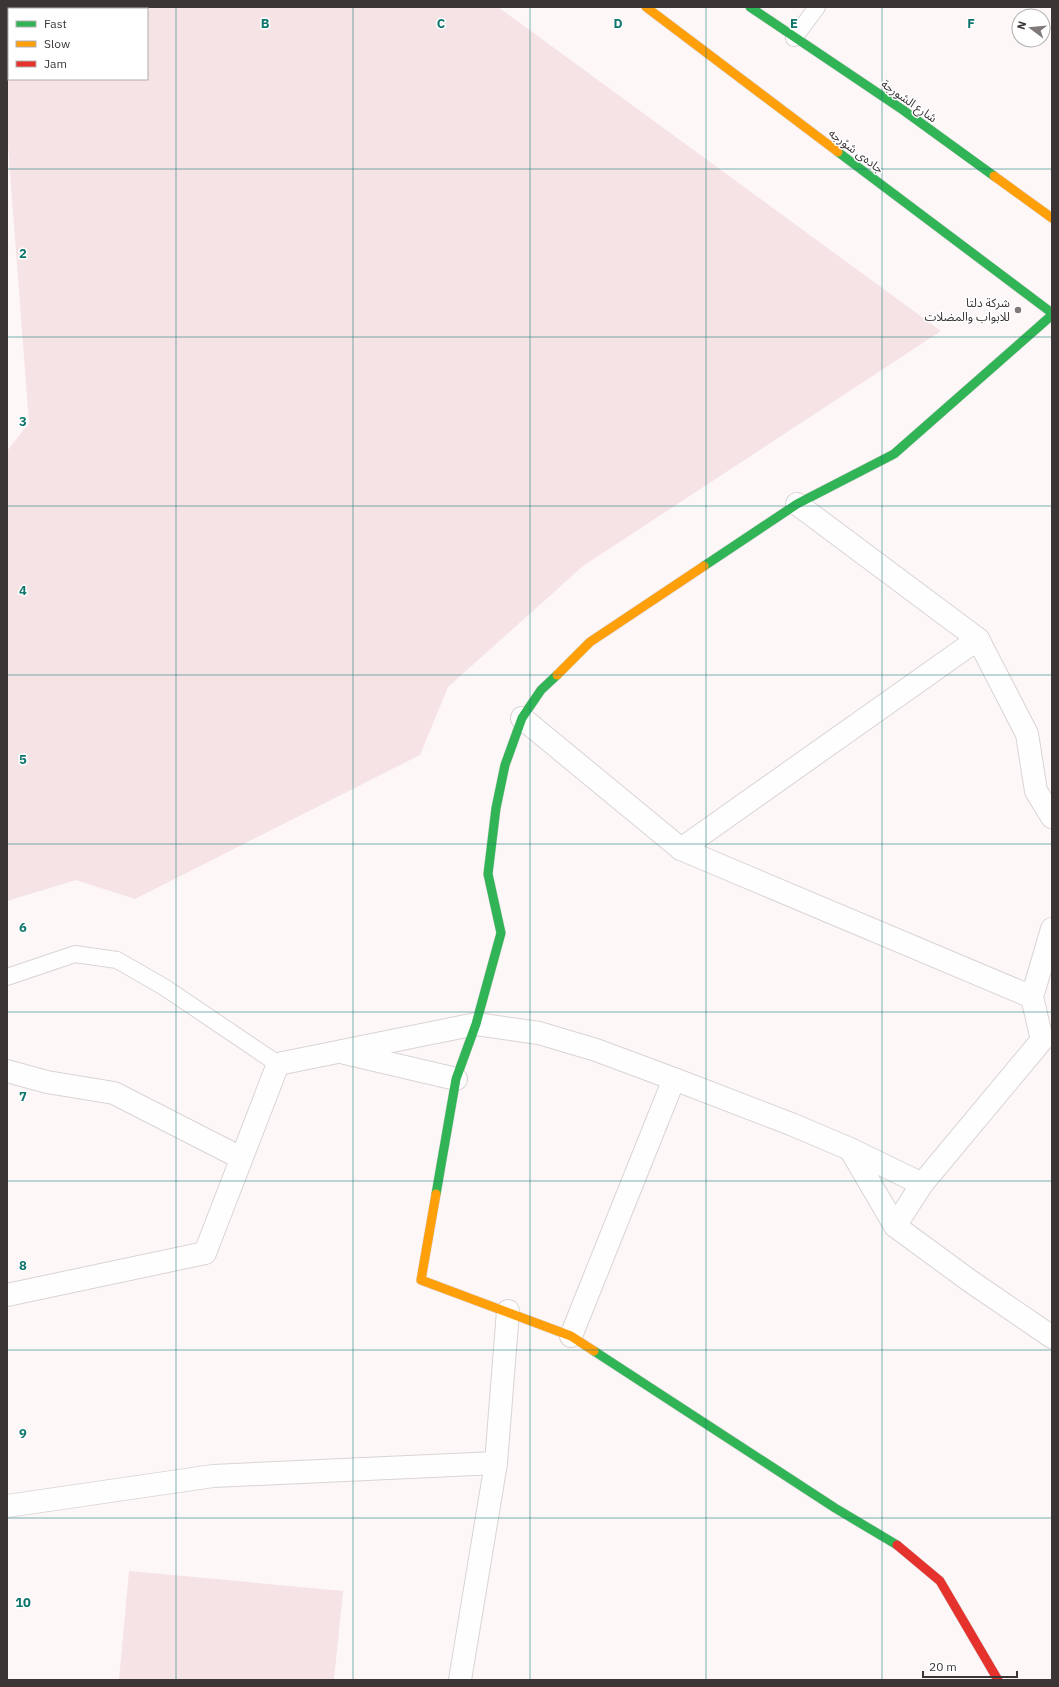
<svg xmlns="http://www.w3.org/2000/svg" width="1059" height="1687" font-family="'IBM Plex Sans','Noto Sans Arabic',sans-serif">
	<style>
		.green { fill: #f6e3e6; fill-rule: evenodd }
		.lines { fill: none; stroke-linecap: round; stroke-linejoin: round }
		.lane-casing { stroke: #d9d4d5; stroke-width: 18 }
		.street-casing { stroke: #d9d4d5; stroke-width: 24 }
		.fast-casing { stroke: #d9d4d5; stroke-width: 10 }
		.slow-casing { stroke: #d9d4d5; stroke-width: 10 }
		.jam-casing { stroke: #d9d4d5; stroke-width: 10 }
		.lane { stroke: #fffefe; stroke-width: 16 }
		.street { stroke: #fffefe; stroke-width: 22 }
		.fast { stroke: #30b455; stroke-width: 9 }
		.slow { stroke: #ff9f0a; stroke-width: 9 }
		.jam { stroke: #e5322d; stroke-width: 9 }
		.grid { fill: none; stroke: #0f766e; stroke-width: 1; stroke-opacity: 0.55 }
		.poi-dot { fill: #7f797a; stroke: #fff; stroke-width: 1.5 }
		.labels { text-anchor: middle; stroke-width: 3; stroke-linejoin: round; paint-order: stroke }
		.street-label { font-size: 12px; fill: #3b3536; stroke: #fff }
		.poi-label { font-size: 12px; fill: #3b3536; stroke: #fff; text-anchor: end }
		.grid-label { font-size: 13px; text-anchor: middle; font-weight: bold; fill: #0f766e; stroke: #fff; stroke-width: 3; stroke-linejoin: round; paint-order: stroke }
	</style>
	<rect width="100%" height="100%" fill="#fdf7f8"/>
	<!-- green -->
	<g class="green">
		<path d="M7 7H498L941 331 583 566 448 687 420 755 135 899 76 880 7 901V451L29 423 7 133ZM9 9H147V79H9Z"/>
		<polygon points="129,1571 343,1591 334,1680 119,1680"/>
	</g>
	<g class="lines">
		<!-- lane casing -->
		<g class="lane-casing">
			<g id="lane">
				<polyline points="794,38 817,7"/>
				<polyline points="7,977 75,954 117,960 164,987 278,1064"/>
			</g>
		</g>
		<!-- street casing -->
		<g class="street-casing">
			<g id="street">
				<polyline points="797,504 978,639 1027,734 1036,791 1052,817"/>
				<polyline points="522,718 681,849 1032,997"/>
				<polyline points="681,849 978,639"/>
				<polyline points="345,1053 456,1079"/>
				<polyline points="7,1071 47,1082 114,1093 241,1158"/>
				<polyline points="674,1079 791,1124 850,1149 922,1184"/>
				<polyline points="850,1149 895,1226 970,1281 1052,1337"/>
				<polyline points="895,1226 922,1184 1042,1040 1032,997 1052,929"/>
				<polyline points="7,1295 205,1253 278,1064 476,1024 539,1033 596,1050 674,1079 571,1336"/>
				<polyline points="7,1506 213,1476 496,1463"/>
				<polyline points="460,1680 496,1463 508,1311"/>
			</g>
		</g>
		<!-- fast casing -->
		<g class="fast-casing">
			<g id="fast">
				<polyline points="750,7 903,110 994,176"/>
				<polyline points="838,152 1052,313"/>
				<polyline points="704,566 797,504 894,454 1052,315"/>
				<polyline points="436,1194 456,1079 476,1024 501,933 488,874 496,808 505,765 522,718 541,690 557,675"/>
				<polyline points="594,1351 835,1508 897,1545"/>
			</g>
		</g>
		<!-- slow casing -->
		<g class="slow-casing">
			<g id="slow">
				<polyline points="646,7 838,152"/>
				<polyline points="994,176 1052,218"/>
				<polyline points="557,675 590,642 704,566"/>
				<polyline points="436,1194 421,1280 571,1336 594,1351"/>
			</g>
		</g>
		<!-- jam casing -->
		<g class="jam-casing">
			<polyline id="jam" points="897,1545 940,1581 998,1680"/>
		</g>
		<!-- lane -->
		<use href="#lane" class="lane"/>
		<!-- street -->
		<use href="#street" class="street"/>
		<!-- fast -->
		<use href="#fast" class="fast"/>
		<!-- slow -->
		<use href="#slow" class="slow"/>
		<!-- jam -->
		<use href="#jam" class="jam"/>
	</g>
	<!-- grid -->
	<path class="grid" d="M176 7V1680M353 7V1680M530 7V1680M706 7V1680M882 7V1680M7 169H1052M7 337H1052M7 506H1052M7 675H1052M7 844H1052M7 1012H1052M7 1181H1052M7 1350H1052M7 1518H1052"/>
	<!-- markers -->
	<circle class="poi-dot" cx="1018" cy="310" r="4"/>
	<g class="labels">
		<!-- street labels -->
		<g class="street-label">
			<text transform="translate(909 101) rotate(35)" y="4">شارع الشورجة</text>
			<text transform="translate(856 151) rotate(37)" y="4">جادەی شۆرجە</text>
		</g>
		<!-- poi labels -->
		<g class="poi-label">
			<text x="1010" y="307">شركة دلتا<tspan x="1010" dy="14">للابواب والمضلات</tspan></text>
		</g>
	</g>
	<g class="grid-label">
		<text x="265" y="28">B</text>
		<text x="441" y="28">C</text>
		<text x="618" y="28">D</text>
		<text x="794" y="28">E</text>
		<text x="971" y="28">F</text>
		<text x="23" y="258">2</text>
		<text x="23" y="426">3</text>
		<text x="23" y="595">4</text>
		<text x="23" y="764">5</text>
		<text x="23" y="932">6</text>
		<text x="23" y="1101">7</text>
		<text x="23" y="1270">8</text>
		<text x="23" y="1438">9</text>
		<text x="23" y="1607">10</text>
	</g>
	<!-- border -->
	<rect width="1059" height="1687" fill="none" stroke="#3b3536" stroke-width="16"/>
	<!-- legend -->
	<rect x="8" y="8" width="140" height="72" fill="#ffffff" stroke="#b1aeaf"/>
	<rect x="16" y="21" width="20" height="6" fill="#30b455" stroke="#b1aeaf"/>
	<text x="44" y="28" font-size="12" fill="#3b3536">Fast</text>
	<rect x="16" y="41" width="20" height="6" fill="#ff9f0a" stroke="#b1aeaf"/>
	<text x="44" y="48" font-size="12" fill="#3b3536">Slow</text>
	<rect x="16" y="61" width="20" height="6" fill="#e5322d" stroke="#b1aeaf"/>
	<text x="44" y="68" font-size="12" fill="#3b3536">Jam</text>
	<!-- north arrow -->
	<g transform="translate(1031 28) rotate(286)"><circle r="19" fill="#ffffff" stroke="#b1aeaf"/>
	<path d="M0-3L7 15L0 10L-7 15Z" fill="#7f797a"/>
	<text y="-6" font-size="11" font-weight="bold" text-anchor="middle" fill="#3b3536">N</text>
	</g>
	<!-- scale -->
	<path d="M923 1671v6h94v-6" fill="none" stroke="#3b3536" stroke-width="2"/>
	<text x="929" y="1671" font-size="12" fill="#3b3536" stroke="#ffffff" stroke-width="3" paint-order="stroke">20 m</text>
</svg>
